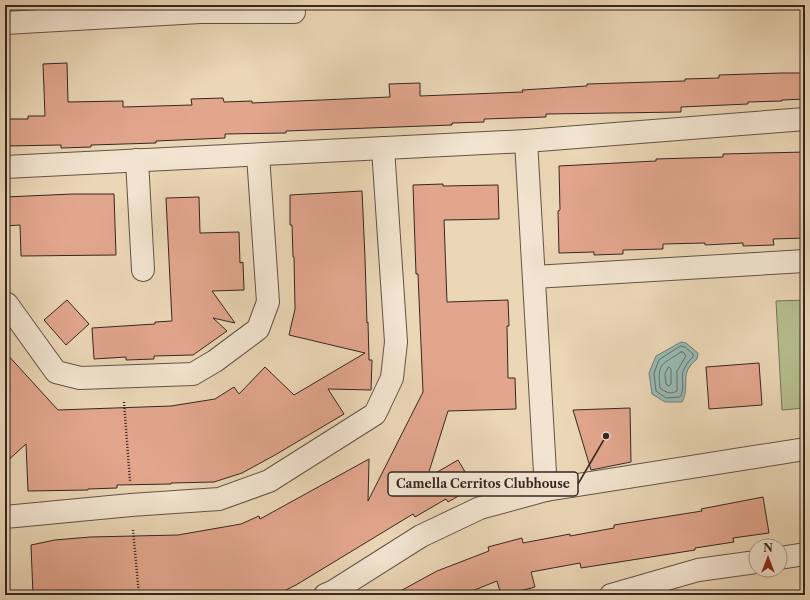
<svg xmlns="http://www.w3.org/2000/svg" width="810" height="600" font-family="'Libre Caslon Text',serif">
	<style>
		.green { fill: #b6be8e; stroke: #767258 }
		.water { fill: #98b9b2; stroke: #707f78 }
		.lines { fill: none; stroke-linecap: round; stroke-linejoin: round }
		.shore { stroke: #66706a; stroke-width: 1 }
		.building { fill: #e2a68d; stroke: #352721 }
		.minor-casing { stroke: #625346; stroke-width: 24 }
		.tertiary-casing { stroke: #625346; stroke-width: 24 }
		.path { stroke: #352721; stroke-width: 2.5; stroke-dasharray: 1 2; stroke-linecap: butt }
		.minor { stroke: #f2e4d0; stroke-width: 22 }
		.tertiary { stroke: #f2e4d0; stroke-width: 22 }
		.leader { fill: none; stroke: #352721; stroke-width: 1.5 }
		.callout-dot { fill: #352721; stroke: #f2e4d0; stroke-width: 1.5 }
		.callout { fill: #f2e4d0; stroke: #352721; stroke-width: 1.5 }
		.callout-label { font-size: 12px; text-anchor: middle; font-weight: bold; fill: #352721 }
	</style>
	<rect width="100%" height="100%" fill="#ebd6b6"/>
	<filter id="stains"><feTurbulence type="fractalNoise" baseFrequency=".005" numOctaves="4"/><feColorMatrix values="0 0 0 0 .2 0 0 0 0 .09 0 0 0 0 .02 0 0 0 .5 -.17"/></filter>
	<radialGradient id="worn" r=".72"><stop offset=".6" stop-color="#630" stop-opacity="0"/><stop offset="1" stop-color="#630" stop-opacity=".3"/></radialGradient>
	<!-- green -->
	<polygon class="green" points="805,300 805,408 782,410 776,301"/>
	<!-- water -->
	<path class="water" d="M681 342 686 343 698 353 697 359C678 374 691 385 682 402H665L652 394 649 373 656 356Z"/>
	<g class="lines">
		<!-- shore -->
		<g class="shore">
			<path d="M681 346 685 347 693 354V357C674 375 688 382 680 397L666 398 656 391 654 373 659 360Z"/>
			<path d="M681 352H683L686 356 677 371V391C671 395 665 392 660 388 657 362 662 365 681 352Z"/>
			<polygon points="669,367 671,369 671,384 669,386 666,384 665,374"/>
		</g>
	</g>
	<!-- building -->
	<g class="building">
		<polygon points="67,63 68,102 123,101 123,107 192,105 191,99 223,98 224,102 252,101 252,103 390,97 389,84 420,83 420,96 523,92 522,90 587,86 587,84 685,81 685,79 719,78 719,75 781,73 805,73 805,99 782,100 782,101 748,102 748,104 681,107 681,112 546,114 546,117 484,119 484,122 452,123 452,125 286,131 286,133 225,134 225,138 156,141 156,143 91,145 91,147 61,148 61,145 5,146 5,119 28,119 28,116 45,116 43,64"/>
		<polygon points="805,152 805,238 773,239 774,245 743,246 743,243 705,245 705,243 663,244 663,249 623,250 623,254 594,255 594,252 559,253 558,211 560,210 559,166 656,161 656,159 723,157 723,154"/>
		<polygon points="443,184 443,186 498,185 499,219 444,220 447,302 508,300 509,326 507,326 508,378 515,378 516,409 448,411 427,478 458,460 474,487 448,502 446,499 415,517 413,514 296,585 276,595 33,595 31,545 55,540 90,537 178,535 241,524 259,516 260,519 369,459 368,501 423,392 418,274 416,274 413,185"/>
		<polygon points="362,191 365,258 367,323 368,322 369,360 372,360 371,390 328,389 344,414 275,455 242,473 214,482 171,483 171,484 117,485 117,488 88,489 88,490 28,491 26,444 5,463 5,352 58,410 171,406 215,399 234,387 239,394 265,367 294,395 365,353 289,335 295,309 294,257 293,257 292,225 290,225 290,195"/>
		<polygon points="73,194 114,194 116,255 21,256 20,225 5,226 5,197"/>
		<polygon points="199,197 200,233 239,232 240,263 243,262 244,290 212,291 235,323 213,318 227,331 193,355 154,356 154,359 126,360 126,357 94,359 92,328 155,324 155,322 172,321 166,198"/>
		<polygon points="67,300 89,324 66,345 44,320"/>
		<polygon points="759,363 762,405 709,409 706,367"/>
		<polygon points="630,408 631,462 591,470 573,410"/>
		<polygon points="763,497 769,533 733,538 734,542 695,548 695,550 581,568 580,563 531,572 535,587 505,595 501,595 497,581 462,595 393,595 437,571 489,551 488,547 522,538 523,543 570,534 570,536 614,528 614,525 702,511 701,509"/>
	</g>
	<g class="lines">
		<!-- minor casing -->
		<g class="minor-casing">
			<g id="minor">
				<polyline points="5,23 200,12 294,12"/>
				<polyline points="526,141 546,490"/>
				<polyline points="137,160 143,270"/>
				<polyline points="5,167 526,141 805,119"/>
				<polyline points="534,277 805,261"/>
				<polyline points="5,303 7,304 56,372 80,378 193,374 215,361 258,329 268,302 258,155"/>
				<polyline points="5,517 131,505 219,499 269,481 375,414 392,378 396,342 383,148"/>
				<polyline points="325,595 334,591 421,536 480,508 546,490 805,449"/>
			</g>
		</g>
		<!-- tertiary casing -->
		<g class="tertiary-casing">
			<g id="tertiary">
				<polyline points="780,558 805,554"/>
				<polyline points="611,595 698,570 756,562"/>
			</g>
		</g>
		<!-- path -->
		<g class="path">
			<polyline points="124,402 130,481"/>
			<polyline points="133,530 139,595"/>
		</g>
		<!-- minor -->
		<use href="#minor" class="minor"/>
		<!-- tertiary -->
		<use href="#tertiary" class="tertiary"/>
	</g>
	<!-- callouts -->
	<path class="leader" d="M606 436L578 484"/>
	<circle class="callout-dot" cx="606" cy="436" r="4"/>
	<rect class="callout" x="388" y="472" width="190" height="24" rx="4"/>
	<g class="callout-label">
		<text x="483" y="488">Camella Cerritos Clubhouse</text>
	</g>
	<!-- margin -->
	<rect width="810" height="600" fill="none" stroke="#ebd6b6" stroke-width="20"/>
	<rect x="6" y="6" width="798" height="588" fill="none" stroke="#352721" stroke-width="2"/>
	<rect x="10" y="10" width="790" height="580" fill="none" stroke="#352721"/>
	<!-- north arrow -->
	<g transform="translate(768 558)"><circle r="19" fill="#f2e4d0" stroke="#a6988a"/>
	<path d="M0-3L7 15L0 10L-7 15Z" fill="#8f2418"/>
	<text y="-6" font-size="11" font-weight="bold" text-anchor="middle" fill="#352721">N</text>
	</g>
	<rect width="100%" height="100%" filter="url(#stains)"/>
	<rect width="100%" height="100%" fill="url(#worn)"/>
</svg>
